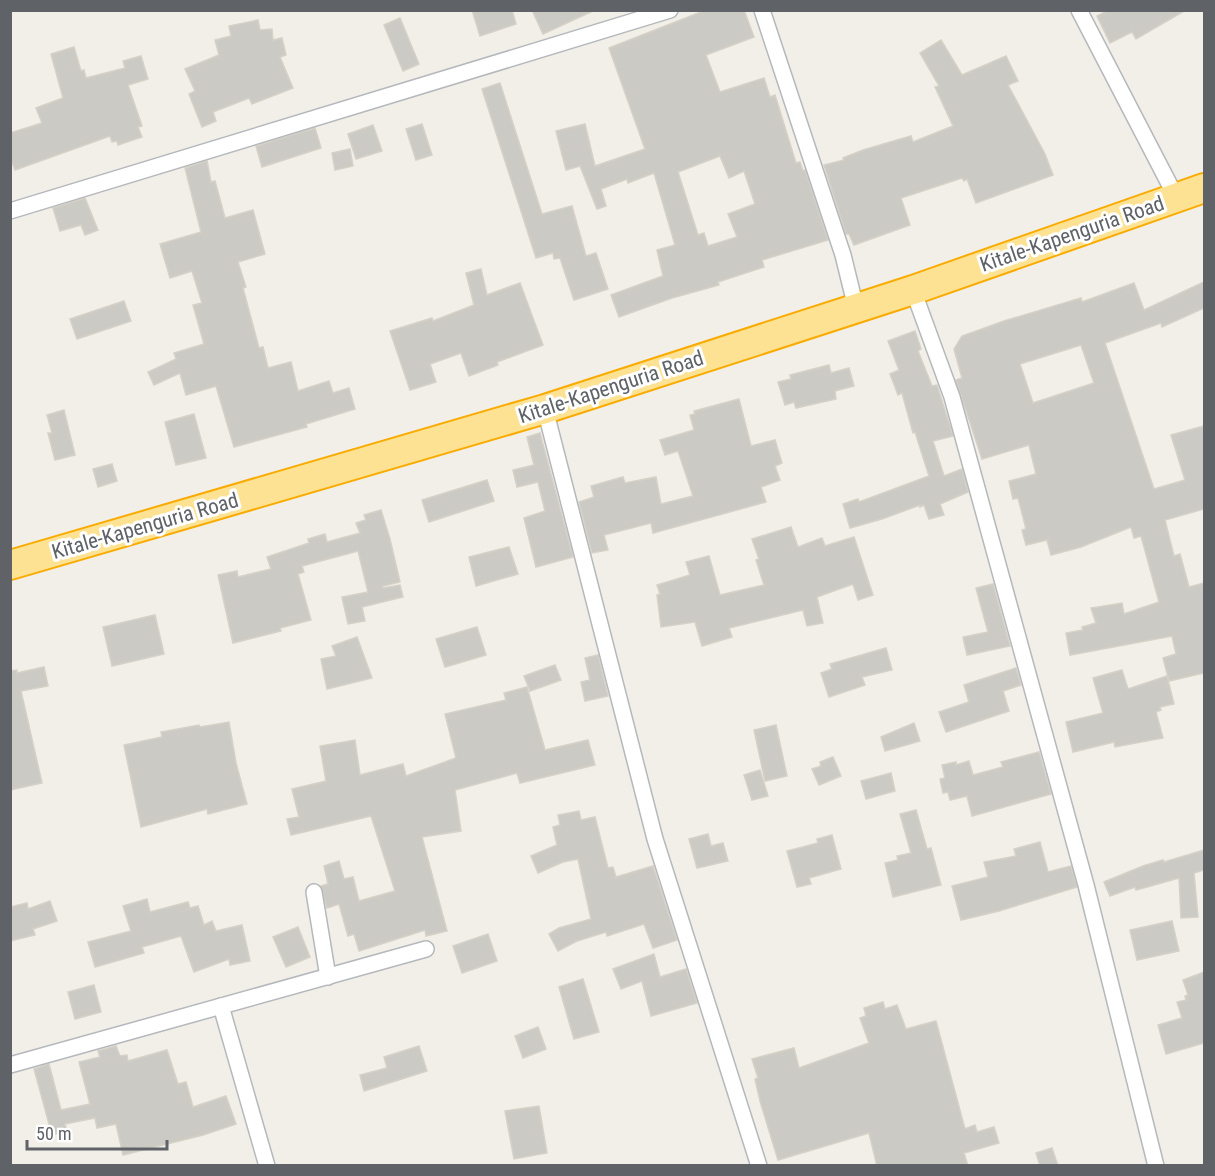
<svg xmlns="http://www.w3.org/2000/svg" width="1215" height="1176" font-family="'Roboto Condensed',sans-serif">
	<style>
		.building { fill: #cccac5; stroke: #d6d1c6; stroke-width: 1.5; fill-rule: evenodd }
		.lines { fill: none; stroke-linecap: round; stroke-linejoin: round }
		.street-casing { stroke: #b5b8bc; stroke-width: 18 }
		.highway-casing { stroke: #f9ab00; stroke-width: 32 }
		.street { stroke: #fff; stroke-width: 15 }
		.highway { stroke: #fde293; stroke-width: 28 }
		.labels { text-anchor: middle; stroke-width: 6; stroke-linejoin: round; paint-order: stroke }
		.street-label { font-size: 21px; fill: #5f6368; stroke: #fff }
	</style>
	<rect width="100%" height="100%" fill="#f1efe8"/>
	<!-- building -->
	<g class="building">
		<polygon points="472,10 512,10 516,24 480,36"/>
		<polygon points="532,10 595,10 543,34"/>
		<path d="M706 10H744L754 37 706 55 720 92 764 78 770 97 775 95 796 163 800 162 803 171 805 170 828 240 762 260 764 267 718 282 719 285 672 298 619 317 611 295 663 276 657 250 675 245 654 173 628 183 627 179 601 189 606 206 597 209 580 166 566 170 556 131 585 124 595 166 645 149 609 48ZM720 156 729 178 744 171 755 204 728 214 737 237 708 246 704 233 698 235 678 172Z"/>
		<polygon points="1109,10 1186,10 1136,39 1132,32 1110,43 1097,16"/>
		<polygon points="400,18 419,64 403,71 384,25"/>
		<polygon points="258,20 260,30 272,29 273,40 282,38 286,55 280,57 293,88 252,104 249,98 213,112 216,121 202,127 189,94 195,91 185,69 219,55 215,40 231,36 229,26"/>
		<polygon points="941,40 962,75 1006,56 1018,81 1008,85 1045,154 1053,175 976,203 967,179 964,181 962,178 901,198 910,225 854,245 849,234 846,234 824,165 844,160 843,158 863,150 911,136 913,142 953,126 935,87 939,86 920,53"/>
		<polygon points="74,47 81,71 84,70 86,78 125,68 123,61 141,56 148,79 128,85 142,126 138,127 142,137 118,145 117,141 112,142 110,136 15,170 10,157 10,133 42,123 36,108 63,98 51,54"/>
		<polygon points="500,83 542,214 572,206 586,256 596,253 608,289 574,300 560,258 554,259 553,253 536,258 482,89"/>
		<polygon points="422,124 432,155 416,160 406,129"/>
		<polygon points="373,125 382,151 356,159 348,134"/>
		<polygon points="315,128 321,148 262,167 256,146"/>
		<polygon points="350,149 353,166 335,170 332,153"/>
		<polygon points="207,161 211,182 215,181 225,218 253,210 265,254 238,262 246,287 243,288 259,348 263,347 268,368 291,362 298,391 329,381 333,393 349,388 355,409 306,424 307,427 234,447 216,386 186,395 180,373 154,385 148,372 176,359 174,353 204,344 193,305 202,303 192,271 170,278 160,244 201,232 185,168"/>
		<polygon points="85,198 98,230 85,235 81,225 60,231 53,208"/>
		<polygon points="481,269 487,295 520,283 543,345 497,362 498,365 469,376 461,353 430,364 436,382 410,390 390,331 432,318 433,321 474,305 466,273"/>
		<path d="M1204 282V308L1162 327 1161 323 1105 343 1154 489 1185 480 1171 435 1204 426V509L1165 520 1174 556 1180 554 1189 587 1204 583V673L1169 681 1163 658 1176 654 1172 636 1070 655 1066 633 1083 630 1082 627 1096 623 1091 608 1122 603 1124 614 1159 602 1141 536 1134 538 1131 527 1081 547 1051 555 1047 540 1026 545 1022 530 1026 529 1018 498 1013 499 1009 481 1036 474 1029 445 982 459 956 380 962 378 954 349 962 336 1004 321 1081 298 1082 302 1134 283 1144 310ZM1081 345 1094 383 1033 403 1020 364Z"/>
		<polygon points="124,301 131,321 77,339 70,319"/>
		<polygon points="915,331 921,349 918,351 932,386 937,385 953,436 933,441 944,476 962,469 968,492 940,504 944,515 929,519 924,505 920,507 920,505 882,519 850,528 843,504 858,499 859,502 929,476 915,432 913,433 902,393 898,395 890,374 899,370 888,341"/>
		<polygon points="829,365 831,373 849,368 854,386 835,391 836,399 796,408 794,402 785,405 778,382 791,379 790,375"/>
		<polygon points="739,399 751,446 775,440 782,463 775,466 780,480 761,487 766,502 653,533 651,523 604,535 608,550 592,553 579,502 594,497 591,486 623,477 625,483 656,477 661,504 693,496 678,451 665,455 660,440 694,430 690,415 695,414 694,411"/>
		<polygon points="64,410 75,455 55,460 48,433 52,433 47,415"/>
		<polygon points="194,414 206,458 176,465 165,422"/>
		<polygon points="540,433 573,557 536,567 524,518 545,511 538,482 517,487 513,470 534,465 527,437"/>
		<polygon points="112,464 117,481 98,487 93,469"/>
		<polygon points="487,480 494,501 429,522 422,500"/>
		<polygon points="381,510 390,539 400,582 383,586 383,588 400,585 403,597 362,607 365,621 348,624 342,597 368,592 358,551 302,566 304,572 298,574 311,620 280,628 281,631 233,643 218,575 237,571 238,577 271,569 267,557 309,543 308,539 325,534 327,542 360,533 356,523 366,520 364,515"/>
		<polygon points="791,527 798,547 822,538 825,546 854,537 873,595 858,600 853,584 817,597 823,623 807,626 803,610 729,628 732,637 702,646 695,622 661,627 657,595 660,594 657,585 690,575 686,562 709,556 720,595 764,585 756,560 759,559 752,539"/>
		<polygon points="509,547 518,574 476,586 469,557"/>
		<polygon points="993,584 1010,646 967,655 963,637 988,632 976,588"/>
		<polygon points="155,615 164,654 112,666 103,627"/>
		<polygon points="477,627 486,655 445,667 436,639"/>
		<polygon points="357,637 372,678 327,689 321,659 336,656 332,646"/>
		<polygon points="886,648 892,670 862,677 865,685 829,697 821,673 832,669 830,664"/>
		<polygon points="598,655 608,696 585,701 581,682 590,680 585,658"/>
		<polygon points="555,665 561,680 530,691 524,676"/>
		<polygon points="44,667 48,686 21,691 42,783 10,790 10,671 17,670 17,673"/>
		<polygon points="1016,668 1021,685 1003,691 1009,711 946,732 939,712 969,702 964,685"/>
		<polygon points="1122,670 1128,689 1167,676 1174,704 1160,707 1161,710 1156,712 1163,738 1115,747 1114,742 1073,752 1066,722 1103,713 1093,678"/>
		<polygon points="527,687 545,750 588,740 595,765 520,783 517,773 455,790 461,831 422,837 447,931 426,936 425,930 359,951 354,934 348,936 339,904 327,908 321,886 328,884 324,866 339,861 344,879 353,877 359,901 395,891 371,816 291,835 287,819 299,817 292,789 326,781 320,746 355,740 360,775 403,764 406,776 456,758 445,714 506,700 504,693"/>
		<polygon points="229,722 236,763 247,804 208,814 207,809 141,827 124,745 162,737 161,732 199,725 200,727"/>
		<polygon points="914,723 920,741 885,751 881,737"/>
		<polygon points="776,725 787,776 765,781 754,730"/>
		<polygon points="1039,752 1051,794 972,816 967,796 950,800 948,792 943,793 940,779 945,778 942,765 956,762 956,765 969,761 973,775 1003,767 1001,762"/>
		<polygon points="833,757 841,776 819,785 812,769 821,766 820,762"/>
		<polygon points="760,770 768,796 752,800 744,775"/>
		<polygon points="891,773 895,791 866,799 861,781"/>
		<polygon points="916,810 927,849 931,848 941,885 893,897 885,863 898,860 897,856 911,853 900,814"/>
		<polygon points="579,811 581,820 595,817 608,868 613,867 616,877 653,866 677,940 653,948 644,924 607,936 606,932 577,941 558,951 549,934 559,928 591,919 578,859 563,862 538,873 531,856 557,845 553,827 560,825 558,815"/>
		<polygon points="708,834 711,846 723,843 728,861 697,868 689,839"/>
		<polygon points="832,835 841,869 809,878 811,884 797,887 787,851 818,843 817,839"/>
		<polygon points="1040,842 1048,872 1071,866 1077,887 999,911 961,920 952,886 988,877 984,862 1016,856 1014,849"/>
		<polygon points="1204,850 1204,870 1194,873 1198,917 1181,918 1179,878 1136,890 1135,887 1110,896 1104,882 1143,866 1163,860 1164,862"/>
		<polygon points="147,899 150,912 188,902 190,908 198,906 204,925 212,921 216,931 242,925 250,961 230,965 229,959 194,972 181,936 142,947 144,953 95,967 88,942 131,931 123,906"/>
		<polygon points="50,901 57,921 33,929 35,935 10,941 10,907 27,903 28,909"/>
		<polygon points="1172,921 1179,951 1137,960 1130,930"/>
		<polygon points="298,927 310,957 286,967 273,937"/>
		<polygon points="488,934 497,961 462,973 453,946"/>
		<polygon points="654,954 660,977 686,969 697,1003 651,1016 642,981 621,989 613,969"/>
		<polygon points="1204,972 1204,1043 1166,1054 1158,1025 1182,1018 1177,1002 1186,1000 1185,996 1188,995 1183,980"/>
		<polygon points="583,979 599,1032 574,1039 559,987"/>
		<polygon points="94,985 101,1012 75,1019 68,992"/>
		<polygon points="883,1002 885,1009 897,1005 906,1029 936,1021 965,1129 975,1125 977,1132 994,1127 999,1143 964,1153 968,1166 877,1166 869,1133 778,1160 760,1101 755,1079 758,1078 752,1059 794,1048 799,1068 869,1043 860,1018 866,1016 864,1008"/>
		<polygon points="538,1027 546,1049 523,1058 515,1036"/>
		<polygon points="116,1046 120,1056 127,1055 128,1061 167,1050 178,1084 186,1082 193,1107 226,1096 236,1124 203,1135 123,1155 116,1124 97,1128 95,1118 65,1124 67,1132 52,1135 34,1069 49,1064 61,1110 90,1104 79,1062 100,1057 98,1051"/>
		<polygon points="419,1046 427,1071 364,1091 360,1075 387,1068 384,1057"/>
		<polygon points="539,1106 547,1153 514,1159 505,1111"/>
		<polygon points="1052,1148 1058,1166 1040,1166 1036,1153"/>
	</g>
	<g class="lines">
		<!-- street casing -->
		<g class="street-casing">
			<g id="street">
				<polyline points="762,10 843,255 856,308"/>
				<polyline points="1079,10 1176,197"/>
				<polyline points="10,211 670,10"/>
				<polyline points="913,290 952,397 1086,885 1156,1166"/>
				<polyline points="545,409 655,839 759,1166"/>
				<polyline points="314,892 328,977"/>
				<polyline points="221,1006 267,1166"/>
				<polyline points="10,1065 426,949"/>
			</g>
		</g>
		<!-- highway casing -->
		<g class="highway-casing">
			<polyline id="highway" points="10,565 545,409 913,290 1204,188"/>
		</g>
		<!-- street -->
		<use href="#street" class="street"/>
		<!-- highway -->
		<use href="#highway" class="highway"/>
	</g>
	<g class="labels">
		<!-- street labels -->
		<g class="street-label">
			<text transform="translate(1072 234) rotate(-19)" y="7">Kitale-Kapenguria Road</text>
			<text transform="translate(611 387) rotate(-18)" y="7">Kitale-Kapenguria Road</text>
			<text transform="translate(145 526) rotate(-16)" y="7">Kitale-Kapenguria Road</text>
		</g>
	</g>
	<!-- border -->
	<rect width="1215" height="1176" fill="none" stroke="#5f6368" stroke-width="24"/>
	<!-- scale -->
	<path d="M27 1140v9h140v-9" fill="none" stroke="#5f6368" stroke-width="3"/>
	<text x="36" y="1140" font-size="18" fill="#5f6368" stroke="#ffffff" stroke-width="4.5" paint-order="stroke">50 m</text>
</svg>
